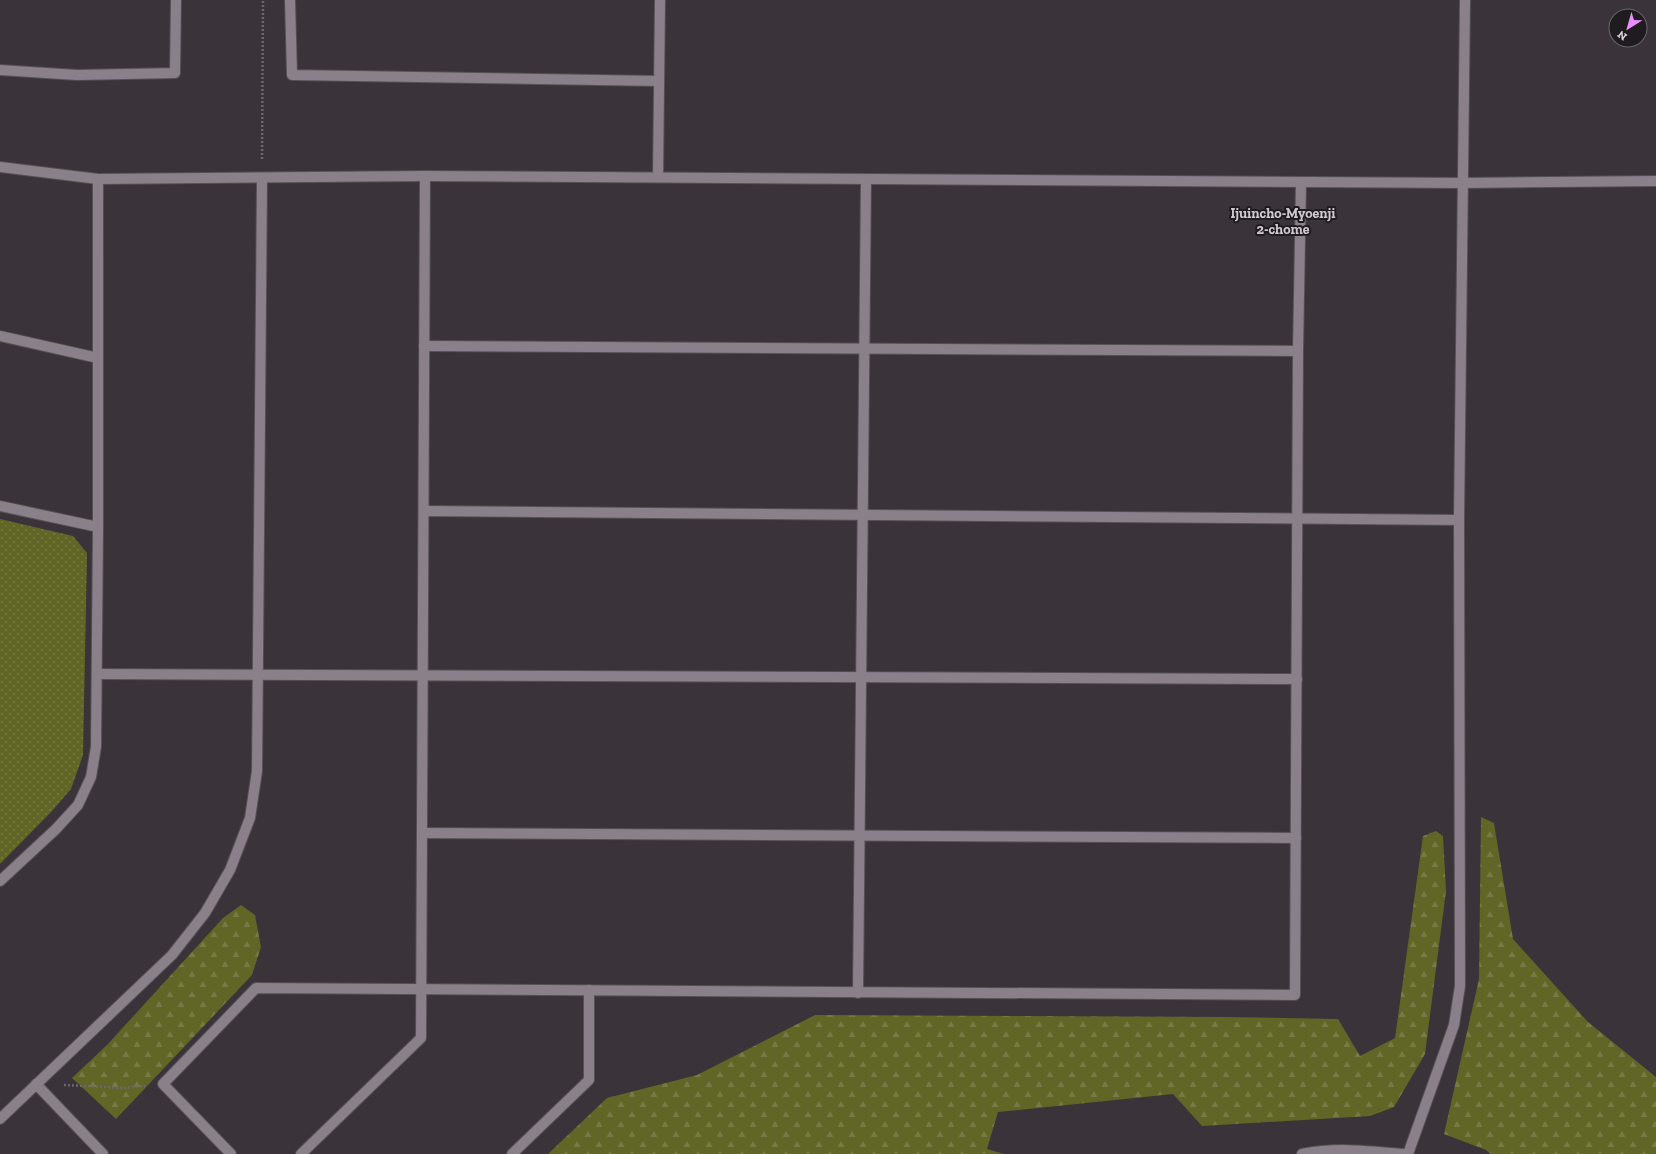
<svg xmlns="http://www.w3.org/2000/svg" width="1656" height="1154" font-family="'Zilla Slab',serif">
	<style>
		.forest { fill: url(#forest-firs) }
		.park { fill: url(#park-dots) }
		.lines { fill: none; stroke-linecap: round; stroke-linejoin: round }
		.minor-casing { stroke: #554f56; stroke-width: 12 }
		.path { stroke: #6d676e; stroke-width: 2.5; stroke-dasharray: 2 2; stroke-linecap: butt }
		.minor { stroke: #89808a; stroke-width: 10 }
		.labels { text-anchor: middle; stroke-width: 4; stroke-linejoin: round; paint-order: stroke }
		.neighbourhood-label { font-size: 14px; font-weight: bold; fill: #d0c7d1; stroke: #1f1c1f }
	</style>
	<defs>
		<pattern id="forest-firs" width="22" height="20" patternUnits="userSpaceOnUse"><rect width="22" height="20" fill="#616525"/><path d="M5 1l3.5 6h-7zM16 11l3.5 6h-7z" fill="#777a44"/></pattern>
		<pattern id="park-dots" width="8" height="8" patternUnits="userSpaceOnUse"><rect width="8" height="8" fill="#616525"/><path d="M2 2h.1M6 6h.1" fill="none" stroke="#777a44" stroke-width="1.8" stroke-linecap="round"/></pattern>
	</defs>
	<rect width="100%" height="100%" fill="#3a333a"/>
	<!-- forest -->
	<g class="forest">
		<polygon points="1481,817 1494,823 1513,939 1588,1022 1656,1077 1656,1154 1491,1154 1486,1150 1444,1134 1479,979"/>
		<polygon points="1436,831 1443,836 1446,891 1425,1054 1394,1107 1370,1116 1202,1126 1173,1094 998,1112 987,1149 1004,1154 548,1154 607,1098 697,1075 815,1015 1228,1017 1338,1019 1360,1056 1395,1038 1423,836"/>
		<polygon points="241,905 255,915 261,947 252,975 116,1119 72,1078 107,1045 223,918"/>
	</g>
	<!-- park -->
	<polygon class="park" points="0,519 73,536 87,553 83,755 71,789 52,811 0,864"/>
	<g class="lines">
		<!-- minor casing -->
		<g class="minor-casing">
			<g id="minor">
				<polyline points="290,0 292,75 659,81"/>
				<polyline points="0,70 77,75 175,73 176,0"/>
				<polyline points="0,167 98,179 425,176 1463,183 1656,181"/>
				<polyline points="658,177 660,0"/>
				<polyline points="0,336 98,358"/>
				<polyline points="424,346 1298,351"/>
				<polyline points="0,506 98,527"/>
				<polyline points="424,511 1459,520"/>
				<polyline points="97,674 1297,679"/>
				<polyline points="422,833 1296,838"/>
				<polyline points="0,881 56,829 78,805 91,777 96,747 98,527 98,179"/>
				<polyline points="858,993 866,179"/>
				<polyline points="36,1084 103,1154"/>
				<polyline points="0,1119 172,955 205,913 230,870 250,818 257,771 262,178"/>
				<polyline points="231,1154 163,1084 256,988 1295,995 1298,351 1301,182"/>
				<polyline points="301,1154 421,1038 425,176"/>
				<polyline points="512,1154 589,1080 589,990"/>
				<path d="M1302 1154C1336 1147 1369 1151 1403 1154"/>
				<polyline points="1408,1154 1454,1025 1460,986 1459,520 1465,0"/>
			</g>
		</g>
		<!-- path -->
		<g class="path">
			<polyline points="262,159 263,0"/>
			<polyline points="64,1085 124,1088 145,1086"/>
		</g>
		<!-- minor -->
		<use href="#minor" class="minor"/>
	</g>
	<g class="labels">
		<!-- neighbourhood labels -->
		<g class="neighbourhood-label">
			<text x="1283" y="218">Ijuincho-Myoenji<tspan x="1283" dy="16">2-chome</tspan></text>
		</g>
	</g>
	<!-- north arrow -->
	<g transform="translate(1628 28) rotate(217)"><circle r="19" fill="#1f1c1f" stroke="#6b676b"/>
	<path d="M0-3L7 15L0 10L-7 15Z" fill="#e98dfd"/>
	<text y="-6" font-size="11" font-weight="bold" text-anchor="middle" fill="#dcd8dd">N</text>
	</g>
</svg>
